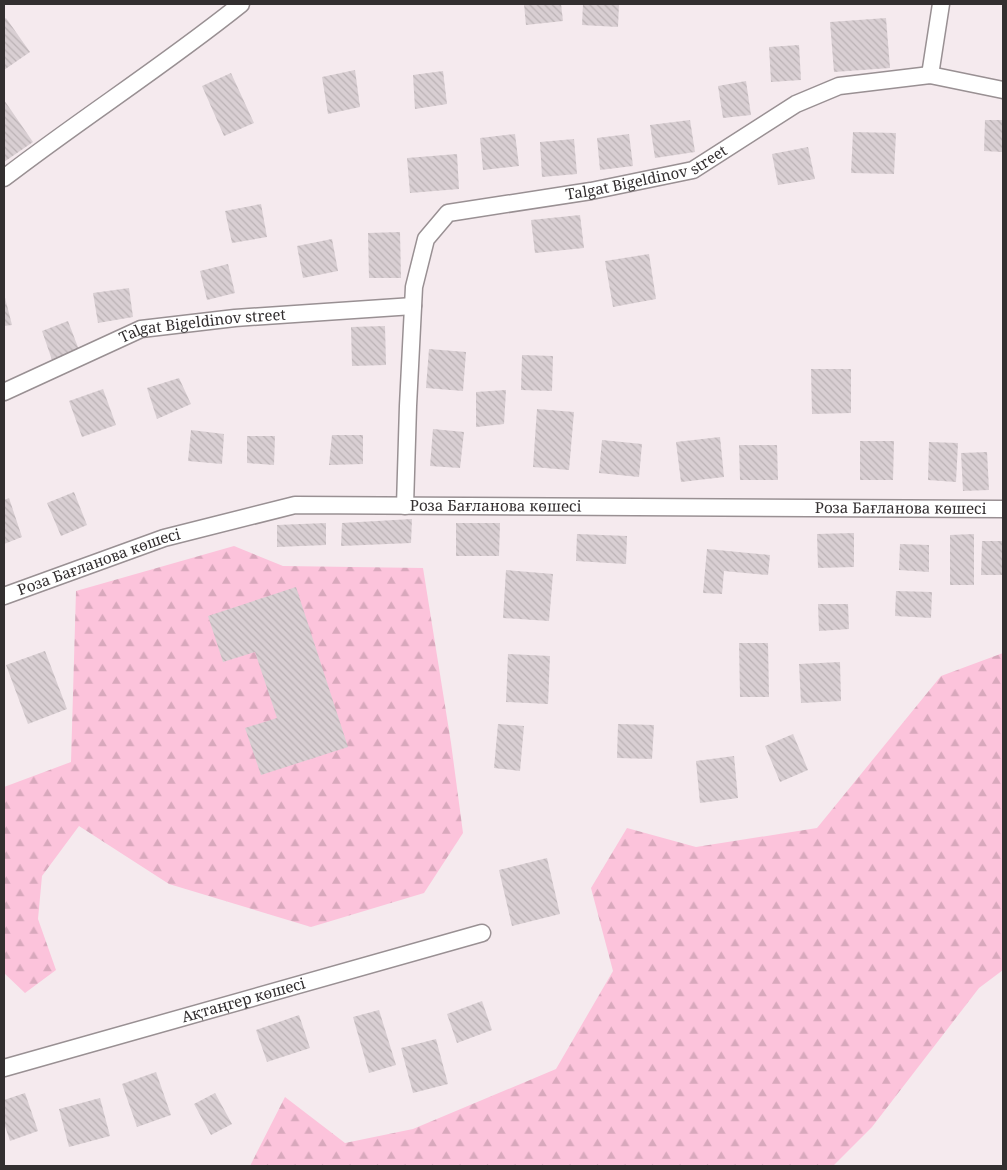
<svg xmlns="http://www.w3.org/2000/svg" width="1007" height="1170" font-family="'Noto Serif',serif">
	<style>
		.forest { fill: url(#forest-firs) }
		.building { fill: url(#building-back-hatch) }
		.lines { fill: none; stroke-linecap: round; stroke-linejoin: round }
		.minor-casing { stroke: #999093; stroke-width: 19 }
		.minor { stroke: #fff; stroke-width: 16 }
		.labels { text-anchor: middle; stroke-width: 5; stroke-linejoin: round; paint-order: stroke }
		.street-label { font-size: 15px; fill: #332f30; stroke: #fff }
	</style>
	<defs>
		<pattern id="forest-firs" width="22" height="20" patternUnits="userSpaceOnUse" patternTransform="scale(1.25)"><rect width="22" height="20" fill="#fcc3db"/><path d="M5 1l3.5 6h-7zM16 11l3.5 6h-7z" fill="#d8a8bc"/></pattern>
		<pattern id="building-back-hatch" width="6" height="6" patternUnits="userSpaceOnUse" patternTransform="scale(1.25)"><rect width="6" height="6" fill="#d9cfd3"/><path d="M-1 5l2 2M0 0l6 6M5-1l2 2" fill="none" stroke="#bbb2b5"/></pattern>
	</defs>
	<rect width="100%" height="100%" fill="#f5eaee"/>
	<!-- forest -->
	<g class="forest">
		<polygon points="234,546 283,566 423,568 451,743 463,833 424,893 311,927 169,884 79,826 42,876 38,919 56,970 25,993 4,973 4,787 71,762 76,591"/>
		<polygon points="1003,653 1003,970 979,988 872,1127 833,1166 250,1166 285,1097 345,1143 413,1129 556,1069 613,971 591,888 627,828 696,847 817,828 941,676"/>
	</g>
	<!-- building -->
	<g class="building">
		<polygon points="524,4 561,4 563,21 526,25"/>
		<polygon points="583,4 619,4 618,27 582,25"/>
		<polygon points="6,18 30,52 4,70 4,19"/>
		<polygon points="886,18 890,68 834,72 830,22"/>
		<polygon points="799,45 801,80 771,82 769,47"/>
		<polygon points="355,70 360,107 328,114 322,77"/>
		<polygon points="443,71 447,104 415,109 413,75"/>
		<polygon points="231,73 254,123 224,136 202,86"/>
		<polygon points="746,81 751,115 723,118 718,86"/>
		<polygon points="4,100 33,142 4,162"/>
		<polygon points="690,120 695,152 655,158 650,125"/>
		<polygon points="985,120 1003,120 1003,152 984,151"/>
		<polygon points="853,132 896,133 894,174 851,173"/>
		<polygon points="515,134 519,166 483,170 480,138"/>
		<polygon points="629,134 633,166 600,170 597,138"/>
		<polygon points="574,139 577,174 542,177 540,142"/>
		<polygon points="808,147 815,179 778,185 772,154"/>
		<polygon points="457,154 459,189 410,193 407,158"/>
		<polygon points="261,204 267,237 232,243 225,211"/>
		<polygon points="580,215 584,248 535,253 531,220"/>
		<polygon points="400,232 401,278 369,278 368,233"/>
		<polygon points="332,239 338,271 303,278 297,246"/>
		<polygon points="649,254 656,299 613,307 605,261"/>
		<polygon points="228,264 235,293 207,300 200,271"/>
		<polygon points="129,288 133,317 98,323 93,293"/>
		<polygon points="4,294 12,325 4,326"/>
		<polygon points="68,321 79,350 52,360 42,331"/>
		<polygon points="385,326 386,365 352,366 351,327"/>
		<polygon points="429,349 466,352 463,391 426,388"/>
		<polygon points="522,355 553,356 552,391 521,390"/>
		<polygon points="811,369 851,369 851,413 812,414"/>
		<polygon points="179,378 191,404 157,419 147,388"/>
		<polygon points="103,389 116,425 82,437 69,401"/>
		<polygon points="506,390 504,424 476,427 476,392"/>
		<polygon points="537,409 574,412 569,470 533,467"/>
		<polygon points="433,429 464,432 460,468 430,466"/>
		<polygon points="191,430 224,434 222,464 188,461"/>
		<polygon points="332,435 363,435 363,464 329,465"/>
		<polygon points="247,436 275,436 274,465 247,463"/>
		<polygon points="720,437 724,477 681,482 676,442"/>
		<polygon points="602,440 642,444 639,477 599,473"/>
		<polygon points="860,441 894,441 893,480 860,480"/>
		<polygon points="929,442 958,443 956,482 928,480"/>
		<polygon points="739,445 777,445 778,480 740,480"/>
		<polygon points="987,452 989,490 963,491 961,453"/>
		<polygon points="74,492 87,525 61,536 47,503"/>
		<polygon points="9,498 22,537 4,544 4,500"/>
		<polygon points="412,519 411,543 341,546 342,523"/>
		<polygon points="326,523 326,545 277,547 277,525"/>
		<polygon points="456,523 500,523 499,556 456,556"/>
		<polygon points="854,533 854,567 818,568 817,534"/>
		<polygon points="577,534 627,536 626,564 576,561"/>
		<polygon points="974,534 974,585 950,585 950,535"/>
		<polygon points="982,541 1003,541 1003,575 981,575"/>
		<polygon points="900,544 929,545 929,572 899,570"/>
		<polygon points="707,549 770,555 768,575 724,571 722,594 703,593"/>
		<polygon points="506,570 553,574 549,621 503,618"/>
		<polygon points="296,587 348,747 261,775 245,728 277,718 255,652 223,662 208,616"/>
		<polygon points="896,591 932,592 931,618 895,616"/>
		<polygon points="818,604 848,604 849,629 819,631"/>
		<polygon points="739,643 768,643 769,697 740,697"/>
		<polygon points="45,651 67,709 28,724 6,665"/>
		<polygon points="508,654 550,656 548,704 506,702"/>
		<polygon points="840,662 841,701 801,703 799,664"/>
		<polygon points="498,724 524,726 520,771 494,768"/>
		<polygon points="618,724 654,725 652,759 617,758"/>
		<polygon points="793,734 808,770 780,782 765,746"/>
		<polygon points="734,756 738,798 700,803 696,761"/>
		<polygon points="547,858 560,914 512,926 499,870"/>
		<polygon points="482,1001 492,1030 457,1043 447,1014"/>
		<polygon points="379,1010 396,1065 369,1073 353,1017"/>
		<polygon points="299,1015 310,1048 267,1062 256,1030"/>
		<polygon points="436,1039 448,1084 413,1093 401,1048"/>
		<polygon points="156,1072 171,1115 137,1127 122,1084"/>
		<polygon points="25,1093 38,1131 10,1141 4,1123 4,1100"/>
		<polygon points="215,1093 232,1124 211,1135 194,1104"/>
		<polygon points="100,1098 110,1136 69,1147 59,1109"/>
	</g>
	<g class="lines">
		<!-- minor casing -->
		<g class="minor-casing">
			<g id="minor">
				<polyline points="930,75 941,4"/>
				<path d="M4 178C82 118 165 65 241 4"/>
				<path id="s1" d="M4 392 141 329 235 318 413 306"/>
				<path id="s2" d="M405 506 408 406 414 287 426 239 448 213 591 191 693 170 796 104 839 86 930 75 1003 90"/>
				<path id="s3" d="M4 596 164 538 295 505 1003 509"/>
				<path id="s4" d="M4 1068 482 933"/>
			</g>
		</g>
		<!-- minor -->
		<use href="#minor" class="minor"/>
	</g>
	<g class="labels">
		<!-- street labels -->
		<g class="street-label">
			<text dy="5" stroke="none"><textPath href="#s2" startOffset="506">Talgat Bigeldinov street</textPath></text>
			<text dy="5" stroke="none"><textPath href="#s1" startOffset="212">Talgat Bigeldinov street</textPath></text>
			<text dy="5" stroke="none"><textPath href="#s3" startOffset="506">Роза Бағланова көшесі</textPath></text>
			<text dy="5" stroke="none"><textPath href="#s3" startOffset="911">Роза Бағланова көшесі</textPath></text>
			<text dy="5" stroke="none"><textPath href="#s3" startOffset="101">Роза Бағланова көшесі</textPath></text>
			<text dy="5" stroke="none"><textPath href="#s4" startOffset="249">Ақтаңгер көшесі</textPath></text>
		</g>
	</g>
	<!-- border -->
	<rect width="1007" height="1170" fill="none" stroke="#332f30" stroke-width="10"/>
</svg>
